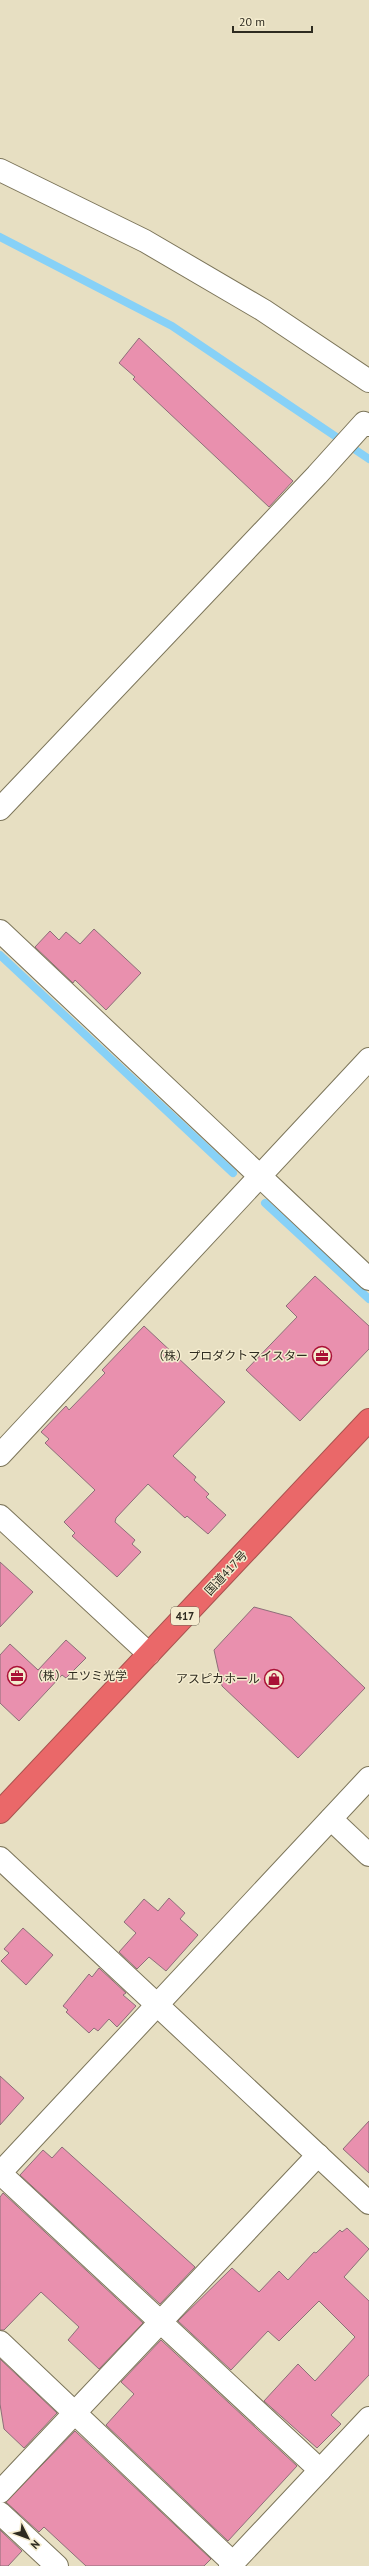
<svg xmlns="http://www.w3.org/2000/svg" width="369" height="2566" font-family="'PT Sans','Noto Sans JP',sans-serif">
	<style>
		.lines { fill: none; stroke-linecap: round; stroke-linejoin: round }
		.stream { stroke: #87d1f7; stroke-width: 8 }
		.building { fill: #e990ae; stroke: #8d6f79 }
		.minor-casing { stroke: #7c755a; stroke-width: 24 }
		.highway-casing { stroke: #a8534f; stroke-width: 24 }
		.minor { stroke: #fff; stroke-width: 22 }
		.highway { stroke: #ea6869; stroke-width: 22 }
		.labels { text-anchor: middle; stroke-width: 3; stroke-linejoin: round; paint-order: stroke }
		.shield { fill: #f4eccf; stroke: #696554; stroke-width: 1 }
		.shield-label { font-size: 11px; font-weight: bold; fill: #2e2b20 }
		.poi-label { font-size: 12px; fill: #2e2b20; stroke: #f4eccf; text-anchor: end }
		.street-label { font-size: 12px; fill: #2e2b20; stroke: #f4eccf }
	</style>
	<rect width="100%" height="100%" fill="#e7dfc2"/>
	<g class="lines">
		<!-- stream -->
		<g class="stream">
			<polyline points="0,237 172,326 369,459"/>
			<polyline points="0,955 233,1173"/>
			<polyline points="265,1203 369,1299"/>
		</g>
	</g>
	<!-- building -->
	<g class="building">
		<polygon points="139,338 293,481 269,507 133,379 135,377 119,363"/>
		<polygon points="94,929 141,973 106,1010 75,980 73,983 35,947 50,931 59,940 66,932 80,944"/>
		<polygon points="315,1276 369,1326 369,1349 300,1421 246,1370 297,1317 286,1306"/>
		<polygon points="144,1326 225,1402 173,1456 196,1477 194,1480 209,1494 206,1497 226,1515 208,1534 187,1516 185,1518 148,1484 116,1518 115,1522 135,1540 132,1544 141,1552 117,1577 72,1536 75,1533 64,1522 95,1490 45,1443 49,1439 41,1432 66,1406 69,1410 105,1373 102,1370"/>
		<polygon points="0,1562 33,1592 0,1627"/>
		<polygon points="254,1607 291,1617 365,1688 298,1758 222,1686 214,1650"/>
		<polygon points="66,1640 86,1658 66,1678 62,1675 19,1721 0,1703 0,1655 10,1644 38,1670"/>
		<polygon points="169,1898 185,1913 180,1919 198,1935 166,1971 149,1957 137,1969 119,1952 136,1933 124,1922 144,1899 158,1911"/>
		<polygon points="23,1928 53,1955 26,1985 1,1961 9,1953 4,1949"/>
		<polygon points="99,1968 126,1993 123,1995 136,2006 117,2027 109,2019 98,2031 94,2028 89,2033 66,2012 68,2010 63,2006 89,1974 92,1977"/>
		<polygon points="0,2076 24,2098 0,2125"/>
		<polygon points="369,2121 369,2173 343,2149"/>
		<polygon points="62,2147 195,2267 160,2304 20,2175 43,2150 52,2158"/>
		<polygon points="3,2193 143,2323 99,2369 68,2340 79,2327 41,2292 4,2330 0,2330 0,2197"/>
		<polygon points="347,2228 369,2249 344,2277 369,2301 369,2375 331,2415 341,2424 317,2448 264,2401 298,2364 315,2381 355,2337 319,2301 279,2341 268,2331 231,2370 178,2321 232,2268 259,2292 279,2271 288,2280 314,2252 316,2253 340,2230 342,2232"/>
		<polygon points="161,2340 297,2466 228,2541 106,2425 134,2394 121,2382"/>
		<polygon points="0,2359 57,2413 24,2448 4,2429 0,2404"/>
		<polygon points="75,2431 211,2559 204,2566 86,2566 44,2527 39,2532 6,2502"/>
		<polygon points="0,2530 22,2551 8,2566 0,2566"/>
	</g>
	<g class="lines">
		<!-- minor casing -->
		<g class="minor-casing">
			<g id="minor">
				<polyline points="0,170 145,241 263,310 369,381"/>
				<polyline points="0,809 317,475 364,423 369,425"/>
				<polyline points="0,931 369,1279"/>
				<polyline points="0,1455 369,1059"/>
				<polyline points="0,1516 149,1654"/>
				<polyline points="331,1819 369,1855"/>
				<polyline points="0,1858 369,2203"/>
				<polyline points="0,2173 369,1778"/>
				<polyline points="0,2173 320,2470"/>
				<polyline points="0,2342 233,2563"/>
				<polyline points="0,2492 318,2155"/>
				<polyline points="0,2513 57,2566"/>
				<polyline points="230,2566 369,2418"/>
			</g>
		</g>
		<!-- highway casing -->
		<g class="highway-casing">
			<polyline id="highway" points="0,1812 369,1420"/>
		</g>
		<!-- minor -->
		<use href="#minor" class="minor"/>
		<!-- highway -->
		<use href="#highway" class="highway"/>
	</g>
	<!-- icons -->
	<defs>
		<g id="office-ring" transform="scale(1)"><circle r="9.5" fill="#f4eccf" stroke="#a91136" stroke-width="1.5"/><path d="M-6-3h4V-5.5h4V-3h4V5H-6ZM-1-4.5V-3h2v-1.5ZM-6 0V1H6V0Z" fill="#a91136"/></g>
		<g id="shop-ring" transform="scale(1)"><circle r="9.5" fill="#f4eccf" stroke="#a91136" stroke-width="1.5"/><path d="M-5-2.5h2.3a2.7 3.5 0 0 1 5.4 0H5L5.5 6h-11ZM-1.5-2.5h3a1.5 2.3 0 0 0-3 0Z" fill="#a91136"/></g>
	</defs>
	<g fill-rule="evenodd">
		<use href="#office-ring" x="322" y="1356"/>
		<use href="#office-ring" x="17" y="1676"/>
		<use href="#shop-ring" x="274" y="1679"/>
	</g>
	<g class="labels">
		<!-- shield labels -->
		<rect class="shield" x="171" y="1607" width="28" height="18" rx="3"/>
		<g class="shield-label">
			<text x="185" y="1620">417</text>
		</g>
		<!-- poi labels -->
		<g class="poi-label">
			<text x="308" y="1360">（株）プロダクトマイスター</text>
			<text x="31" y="1680" text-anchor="start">（株）エツミ光学</text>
			<text x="260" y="1683">アスピカホール</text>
		</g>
		<!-- street labels -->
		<g class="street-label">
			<text transform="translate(226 1573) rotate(-47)" y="4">国道417号</text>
		</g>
	</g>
	<!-- north arrow -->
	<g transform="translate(28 2538) rotate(132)" stroke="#f4eccf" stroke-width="3" paint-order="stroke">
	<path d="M0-3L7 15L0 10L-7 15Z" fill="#2e2b20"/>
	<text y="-6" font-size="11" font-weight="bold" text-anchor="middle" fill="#2e2b20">N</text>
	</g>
	<!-- scale -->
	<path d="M233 26v6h79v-6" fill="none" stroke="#2e2b20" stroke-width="2"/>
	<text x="239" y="26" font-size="12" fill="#2e2b20" stroke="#f4eccf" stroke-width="3" paint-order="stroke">20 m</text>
</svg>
